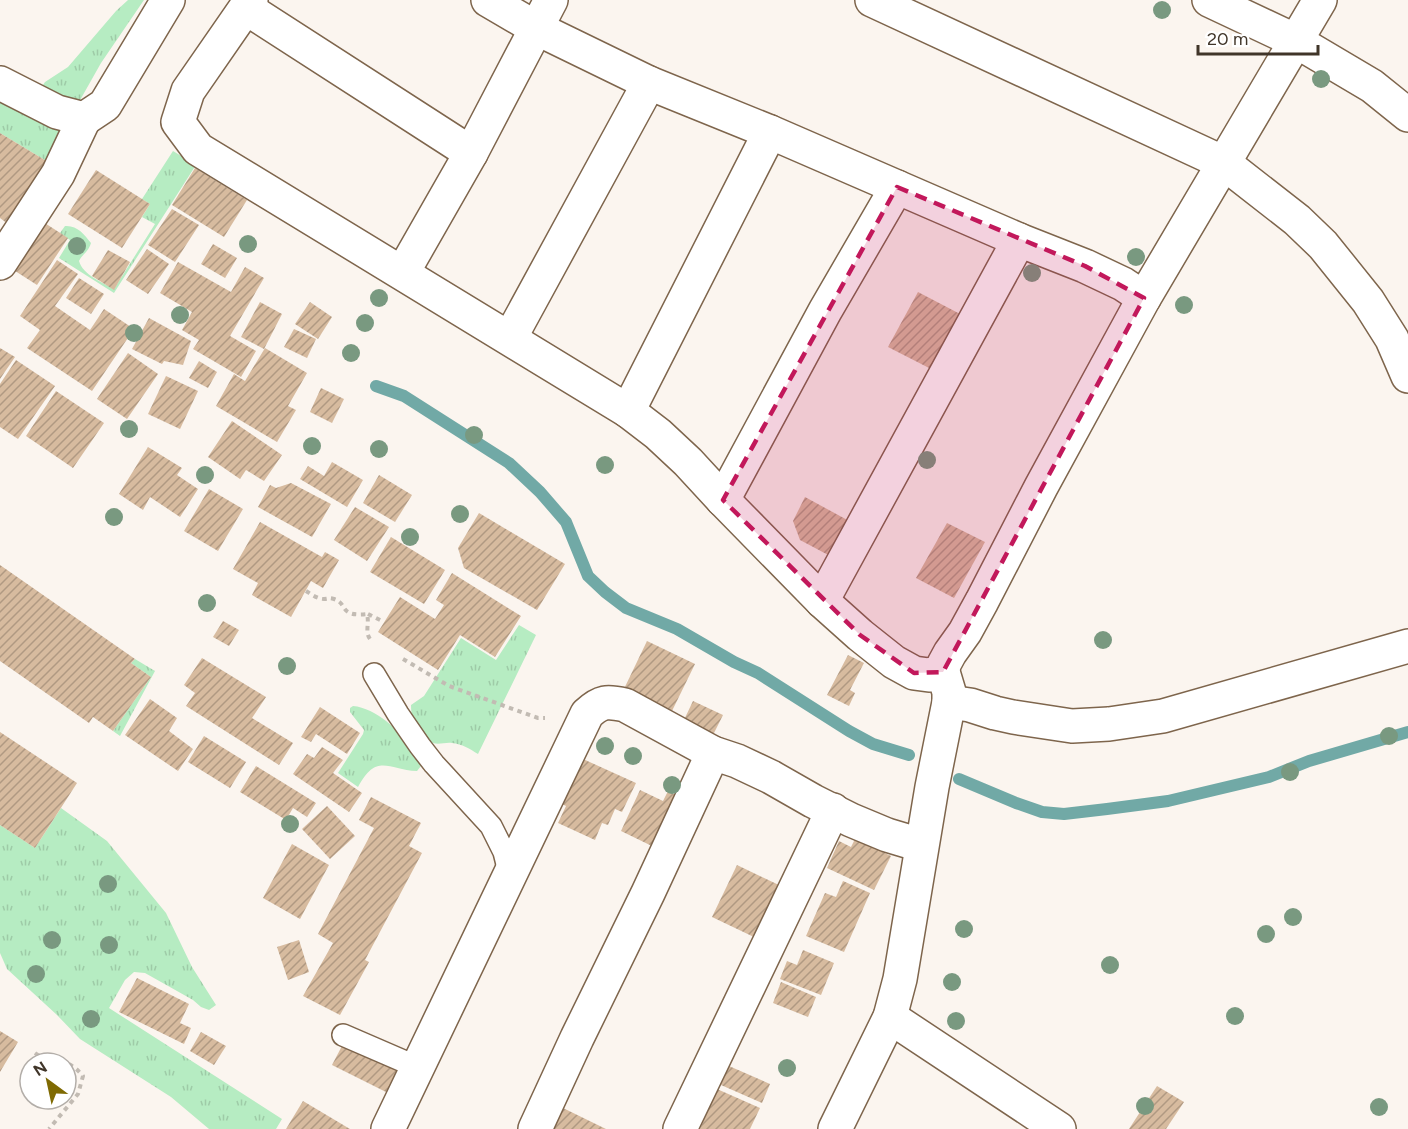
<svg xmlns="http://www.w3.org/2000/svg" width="1408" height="1129" font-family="Figtree,sans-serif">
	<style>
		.grass { fill: url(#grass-tufts) }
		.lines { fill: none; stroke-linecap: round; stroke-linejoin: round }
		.stream { stroke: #71a9a6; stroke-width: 12 }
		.building { fill: url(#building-hatch) }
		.service-casing { stroke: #7e654c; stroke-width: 24 }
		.minor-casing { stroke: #7e654c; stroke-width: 36 }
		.path { stroke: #c2bbb3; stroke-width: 4; stroke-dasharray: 4.5 4.5; stroke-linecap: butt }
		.service { stroke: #fff; stroke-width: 21 }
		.minor { stroke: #fff; stroke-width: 33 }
		.tree { fill: #799980 }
		.marked { fill: #c2185b; fill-opacity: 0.2; stroke: #c2185b; stroke-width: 4.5; stroke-dasharray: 12 8; stroke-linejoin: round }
	</style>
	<defs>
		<pattern id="grass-tufts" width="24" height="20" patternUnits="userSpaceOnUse" patternTransform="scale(1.5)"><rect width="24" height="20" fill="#b6ecc2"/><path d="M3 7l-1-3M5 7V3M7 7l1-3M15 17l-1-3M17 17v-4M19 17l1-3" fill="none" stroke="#9ecba7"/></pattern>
		<pattern id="building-hatch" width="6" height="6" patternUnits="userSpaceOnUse" patternTransform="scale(1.5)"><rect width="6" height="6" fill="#d7bb9f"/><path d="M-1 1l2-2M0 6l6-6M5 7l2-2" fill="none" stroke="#b09982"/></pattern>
	</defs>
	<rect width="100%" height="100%" fill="#fbf5ef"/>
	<!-- grass -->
	<g class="grass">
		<polygon points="128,0 144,0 101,63 79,102 48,162 0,133 0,100 30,104 45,82 68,67 116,11"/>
		<path d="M173 151 196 165 114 293 59 258 70 240 60 233 65 226C77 225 84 234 91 243 88 253 83 253 79 261 83 275 102 282 114 289L155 224 142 217 150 204 142 199Z"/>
		<path d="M519 625 536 635 478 754C470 749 462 744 452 743 446 742 439 745 433 743 417 737 411 720 411 705L424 696 461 638 496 660Z"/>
		<polygon points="135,659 155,671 120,736 113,731 151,677 131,663"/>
		<path d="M353 706C376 708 400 731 413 749 417 754 419 761 421 766L417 771C388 770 377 752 358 787L338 773 363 734 364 730 350 712V708Z"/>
		<polygon points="61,808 107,841 166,913 192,967 216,1005 209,1010 201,1007 193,1000 145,973 134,972 125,980 109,1008 282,1119 276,1129 209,1129 171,1097 80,1039 57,1015 7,969 0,953 0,825 35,848"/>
	</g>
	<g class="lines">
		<!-- stream -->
		<g class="stream">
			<polyline points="376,386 404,396 509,463 540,492 566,522 588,576 605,592 626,608 677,629 734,662 758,673 849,731 873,744 909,755"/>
			<polyline points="959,779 1016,803 1042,812 1064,814 1107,809 1168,801 1269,777 1309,761 1408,732"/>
		</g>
	</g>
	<!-- building -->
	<g class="building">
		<polygon points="0,133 48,162 8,224 0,218"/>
		<polygon points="195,168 247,200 224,237 172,205"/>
		<polygon points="96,170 150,204 122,248 68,214"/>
		<polygon points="23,209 68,238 37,285 12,269"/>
		<polygon points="172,209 199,225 175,262 148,245"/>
		<polygon points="213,244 237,258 225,278 201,264"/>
		<polygon points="147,249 169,264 148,294 126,280"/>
		<polygon points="108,250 130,262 114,290 92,276"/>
		<polygon points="57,260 78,274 55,306 90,330 104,309 134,329 92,391 27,348 40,330 20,316"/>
		<polygon points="178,262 231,292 245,267 264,278 230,336 256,351 241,377 193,349 199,340 182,330 192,312 160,293"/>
		<polygon points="79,278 104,294 91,314 66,298"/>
		<polygon points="918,292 962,315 933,370 888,347"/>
		<polygon points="260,302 282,314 264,349 241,337"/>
		<polygon points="310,302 332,317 318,339 295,324"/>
		<polygon points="149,318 191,341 183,365 164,361 162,364 132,349"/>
		<polygon points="294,329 316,339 307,358 284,347"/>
		<polygon points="0,348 15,357 0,379"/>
		<polygon points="265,348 307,373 288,406 296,410 277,442 216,406 234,374 245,381"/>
		<polygon points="128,353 158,374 127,419 97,399"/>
		<polygon points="16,360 55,386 18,439 0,427 0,384"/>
		<polygon points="199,361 217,372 208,388 189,378"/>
		<polygon points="166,376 198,391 180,429 148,414"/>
		<polygon points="321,388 344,399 332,423 310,412"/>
		<polygon points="56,391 104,423 73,468 26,436"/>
		<polygon points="232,421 282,455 264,481 246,470 240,479 208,457"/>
		<polygon points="148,447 182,468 177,475 198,489 180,517 150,497 143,510 119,494"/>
		<polygon points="332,462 363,480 347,507 300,479 308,466 324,476"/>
		<polygon points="379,475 412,495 395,522 363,503"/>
		<polygon points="291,483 331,504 312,537 258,507 270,485 276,488"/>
		<polygon points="209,489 243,509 218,551 184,531"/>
		<polygon points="805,497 851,522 832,557 800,540 793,521"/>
		<polygon points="355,507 389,527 367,561 334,540"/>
		<polygon points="479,513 565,564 537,610 464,568 458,548"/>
		<polygon points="260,522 322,557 325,552 339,560 323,588 311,581 291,617 252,595 258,583 233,569"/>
		<polygon points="947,523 985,542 954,598 916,578"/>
		<polygon points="391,537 445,570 424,604 370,572"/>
		<polygon points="0,565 135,659 131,663 151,677 113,731 93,717 89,723 0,661"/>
		<polygon points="452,573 521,616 495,657 460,635 438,670 378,632 400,597 435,619 444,605 436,600"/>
		<polygon points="223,621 239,630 229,646 213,637"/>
		<polygon points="647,641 695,664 671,713 623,691"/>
		<polygon points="848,655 864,663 850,690 855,693 849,706 827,695"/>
		<polygon points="202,658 266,697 252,718 293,743 279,765 186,706 195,693 184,685"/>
		<polygon points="150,699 177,718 169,731 193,749 178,771 125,735"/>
		<polygon points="693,701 723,715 713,735 684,720"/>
		<polygon points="320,707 360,733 347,754 316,734 311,742 301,737"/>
		<polygon points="0,732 77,783 35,848 0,825"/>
		<polygon points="204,736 246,762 230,788 188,762"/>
		<polygon points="322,747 343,760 333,773 362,793 349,812 293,774 307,754 314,758"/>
		<polygon points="583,759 636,783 622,812 615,809 608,825 602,823 595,840 558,823 566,806 562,804"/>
		<polygon points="256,766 316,803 307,817 293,808 286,820 240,792"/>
		<polygon points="640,790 663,801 668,791 680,797 656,848 621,831"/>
		<polygon points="371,797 421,823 409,846 422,853 365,960 369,962 340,1015 303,996 333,943 318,934 374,828 359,820"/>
		<polygon points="327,806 355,836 330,859 302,829"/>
		<polygon points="855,839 891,856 874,890 827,868 839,841 851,847"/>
		<polygon points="292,844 329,865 300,919 263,898"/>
		<polygon points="737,865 781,886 756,938 712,917"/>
		<polygon points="843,881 870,893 844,952 806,936 825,893 836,897"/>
		<polygon points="299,940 309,972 288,980 277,947"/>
		<polygon points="803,950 834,963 821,995 780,979 787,961 797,965"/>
		<polygon points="137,978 189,1004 180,1023 191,1028 184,1044 119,1012"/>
		<polygon points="781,982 816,997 808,1017 773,1003"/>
		<polygon points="0,1031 18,1042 0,1072"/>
		<polygon points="201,1032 226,1046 214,1065 190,1051"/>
		<polygon points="343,1044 401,1072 390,1094 332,1065"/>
		<polygon points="729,1066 770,1084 762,1103 721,1085"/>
		<polygon points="1157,1086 1184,1102 1166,1129 1129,1129"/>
		<polygon points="717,1089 760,1108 750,1129 700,1129"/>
		<polygon points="303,1101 350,1129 286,1129"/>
		<polygon points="563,1108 606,1129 552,1129"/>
	</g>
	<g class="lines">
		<!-- service casing -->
		<g class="service-casing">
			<g id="service">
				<polyline points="374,674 398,714 420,746 434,764 491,826 504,852 510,876"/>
				<polyline points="343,1035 417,1067"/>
			</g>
		</g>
		<!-- minor casing -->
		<g class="minor-casing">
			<g id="minor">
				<polyline points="251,0 188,91 178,122 198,149 628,411 658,434 688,462 723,500 822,601 860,635 894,662 914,673 929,675 943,672"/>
				<polyline points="488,0 536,28 649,83 770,132 1019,240 1085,266 1123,284 1144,298"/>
				<polyline points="872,0 1224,163 1297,220 1323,245 1368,301 1392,339 1408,376"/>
				<polyline points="1209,0 1296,41 1372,86 1408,115"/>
				<polyline points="246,8 471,153"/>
				<polyline points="0,83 57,112 84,119 105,105 168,0"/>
				<polyline points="0,263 58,174 84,119"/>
				<polyline points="403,272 471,153 551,0"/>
				<polyline points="510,338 649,83"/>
				<polyline points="628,411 770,132"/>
				<polyline points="723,500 825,311 897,187"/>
				<polyline points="822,601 1019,240"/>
				<polyline points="949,702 970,705 995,713 1013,717 1072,726 1109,724 1163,716 1408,646"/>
				<polyline points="890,1017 1059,1129"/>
				<path d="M388 1129 587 714C601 701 607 701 625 705L713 753 737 761 771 777 813 801 851 820 887 835 907 841 922 842"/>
				<polyline points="535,1129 577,1038 648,893 713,753"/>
				<polyline points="680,1129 833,810"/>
				<polyline points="835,1129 890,1017 900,979 932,787 949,702 949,692 943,672 944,664 950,653 965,632 982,601 1041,487 1144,298 1320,0"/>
			</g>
		</g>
		<!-- path -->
		<g class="path">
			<path d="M306 591C311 594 317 599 324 599 330 599 328 597 334 599 349 604 338 617 367 614 370 625 363 634 373 642"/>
			<polyline points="368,614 384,622"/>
			<polyline points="403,659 449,686 538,718 545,718"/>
			<path d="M35 1053C53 1066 65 1054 83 1076L78 1094 49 1129"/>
		</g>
		<!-- service -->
		<use href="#service" class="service"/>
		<!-- minor -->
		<use href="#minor" class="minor"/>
	</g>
	<!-- trees -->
	<g class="tree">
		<circle cx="1162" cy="10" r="9"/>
		<circle cx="1321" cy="79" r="9"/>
		<circle cx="248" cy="244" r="9"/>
		<circle cx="77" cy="246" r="9"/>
		<circle cx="1136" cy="257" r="9"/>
		<circle cx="1032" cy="273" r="9"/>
		<circle cx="379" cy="298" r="9"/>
		<circle cx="1184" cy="305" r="9"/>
		<circle cx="180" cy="315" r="9"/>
		<circle cx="365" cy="323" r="9"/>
		<circle cx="134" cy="333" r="9"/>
		<circle cx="351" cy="353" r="9"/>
		<circle cx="129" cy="429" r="9"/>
		<circle cx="474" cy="435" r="9"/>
		<circle cx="312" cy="446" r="9"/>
		<circle cx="379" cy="449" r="9"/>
		<circle cx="927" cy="460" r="9"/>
		<circle cx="605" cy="465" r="9"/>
		<circle cx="205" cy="475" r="9"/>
		<circle cx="460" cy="514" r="9"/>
		<circle cx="114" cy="517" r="9"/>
		<circle cx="410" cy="537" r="9"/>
		<circle cx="207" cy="603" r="9"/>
		<circle cx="1103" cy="640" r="9"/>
		<circle cx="287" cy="666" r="9"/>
		<circle cx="1389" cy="736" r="9"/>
		<circle cx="605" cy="746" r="9"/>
		<circle cx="633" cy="756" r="9"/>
		<circle cx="1290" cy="772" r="9"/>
		<circle cx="672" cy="785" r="9"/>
		<circle cx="290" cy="824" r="9"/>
		<circle cx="108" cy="884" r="9"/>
		<circle cx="1293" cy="917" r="9"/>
		<circle cx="964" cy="929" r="9"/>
		<circle cx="1266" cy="934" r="9"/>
		<circle cx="52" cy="940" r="9"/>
		<circle cx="109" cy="945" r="9"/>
		<circle cx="1110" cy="965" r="9"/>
		<circle cx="36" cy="974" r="9"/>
		<circle cx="952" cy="982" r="9"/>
		<circle cx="1235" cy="1016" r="9"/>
		<circle cx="91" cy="1019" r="9"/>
		<circle cx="956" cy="1021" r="9"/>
		<circle cx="787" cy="1068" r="9"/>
		<circle cx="1145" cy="1106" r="9"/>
		<circle cx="1379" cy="1107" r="9"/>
	</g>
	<!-- marked area -->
	<path class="marked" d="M897 187 1085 266 1144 298 943 672 914 673 860 635 723 500Z"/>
	<!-- north arrow -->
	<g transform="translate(48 1081) rotate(327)"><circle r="28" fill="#ffffff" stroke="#b3aea9" stroke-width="1.5"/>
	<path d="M0-4.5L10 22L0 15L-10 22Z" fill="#7f6a02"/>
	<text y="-9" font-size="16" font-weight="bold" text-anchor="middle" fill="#403529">N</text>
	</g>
	<!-- scale -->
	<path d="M1198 45v9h120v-9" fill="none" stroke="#403529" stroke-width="3"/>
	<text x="1207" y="45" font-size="18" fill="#403529" stroke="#ffffff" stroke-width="4.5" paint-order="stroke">20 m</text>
</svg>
